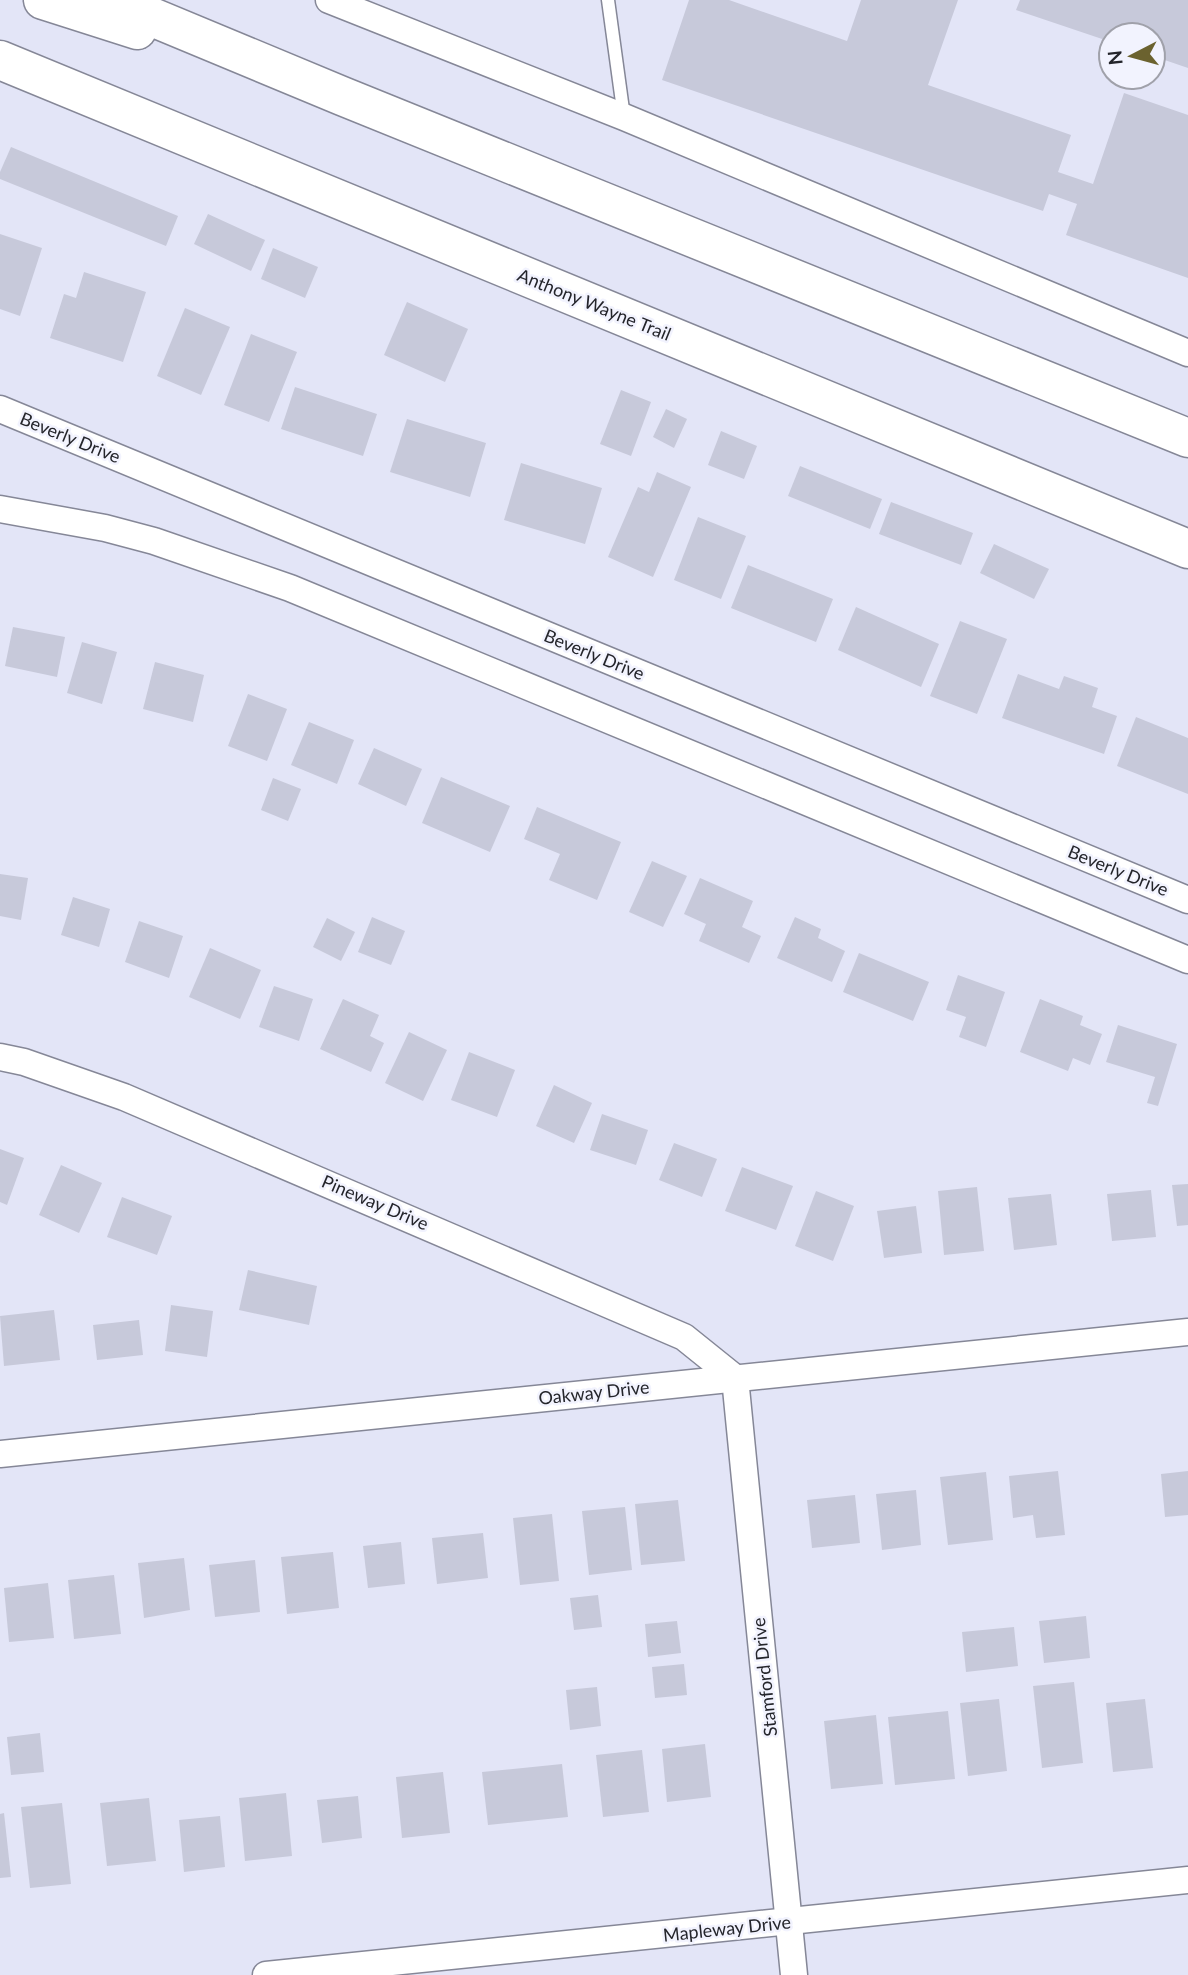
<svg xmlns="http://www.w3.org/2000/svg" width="1188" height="1975" font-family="Lato,sans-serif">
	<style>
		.building { fill: #c7c9da }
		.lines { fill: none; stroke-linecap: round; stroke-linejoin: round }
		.lane-casing { stroke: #858797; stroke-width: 15 }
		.street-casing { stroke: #858797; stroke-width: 29 }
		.highway-casing { stroke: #858797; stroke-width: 41 }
		.lane { stroke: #fff; stroke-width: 12 }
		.street { stroke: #fff; stroke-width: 26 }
		.highway { stroke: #fff; stroke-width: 38 }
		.labels { text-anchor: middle; stroke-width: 5; stroke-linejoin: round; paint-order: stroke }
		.street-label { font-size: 18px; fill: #24252b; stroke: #f2f3fe }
	</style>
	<rect width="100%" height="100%" fill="#e3e5f7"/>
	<!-- building -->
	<g class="building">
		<polygon points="689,0 729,0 847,41 861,0 958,0 928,85 1071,135 1058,172 1093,184 1124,93 1188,115 1188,278 1066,235 1077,204 1049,194 1043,211 662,80"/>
		<polygon points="1020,0 1188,0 1188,68 1153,56 1153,35 1111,35 1111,42 1016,10"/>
		<polygon points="11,147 178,216 166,246 0,179 0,172"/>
		<polygon points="208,214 265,240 251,271 194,244"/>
		<polygon points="0,234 42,248 20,316 0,309"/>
		<polygon points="273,248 318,267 305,298 261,279"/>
		<polygon points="84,272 146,292 123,362 50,338 64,294 76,298"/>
		<polygon points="407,302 468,329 445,382 384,355"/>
		<polygon points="185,308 230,327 201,395 157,376"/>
		<polygon points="251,334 297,352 269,422 224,405"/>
		<polygon points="295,387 377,414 363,456 281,429"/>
		<polygon points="621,390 651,402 631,456 600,444"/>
		<polygon points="666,409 687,419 674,448 653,437"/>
		<polygon points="407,419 486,443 470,497 390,472"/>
		<polygon points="721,431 757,446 744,479 708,465"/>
		<polygon points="521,463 602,488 585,544 504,520"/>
		<polygon points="800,466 882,499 870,529 788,496"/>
		<polygon points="657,472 691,487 653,577 608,557 638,487 649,492"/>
		<polygon points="891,502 973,533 961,565 879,534"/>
		<polygon points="698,517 746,536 721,599 674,580"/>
		<polygon points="994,544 1049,569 1034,599 980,573"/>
		<polygon points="748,565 833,599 816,642 731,608"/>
		<polygon points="856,607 939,644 921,687 838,650"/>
		<polygon points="960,621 1007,639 977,714 930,696"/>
		<polygon points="13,627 65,637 57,677 5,666"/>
		<polygon points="82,642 117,652 102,704 67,693"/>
		<polygon points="155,662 204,675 193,722 143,709"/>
		<polygon points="1018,674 1059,689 1064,676 1098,688 1092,707 1117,716 1104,754 1002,718"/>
		<polygon points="248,694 287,709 267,761 228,746"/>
		<polygon points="1136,717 1188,738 1188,794 1117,766"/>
		<polygon points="309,722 354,740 337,784 291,765"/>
		<polygon points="374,748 422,769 406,806 358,784"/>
		<polygon points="441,777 510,806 490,852 422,823"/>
		<polygon points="273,778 301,789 288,821 261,810"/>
		<polygon points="537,807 621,842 597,900 549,880 560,854 524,839"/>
		<polygon points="652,861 687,876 663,927 629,912"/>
		<polygon points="0,874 28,878 21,920 0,916"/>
		<polygon points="700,878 753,901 742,927 761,936 749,963 699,941 706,924 684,914"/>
		<polygon points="73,897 110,909 99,947 61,935"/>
		<polygon points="372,917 405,931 391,965 358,952"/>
		<polygon points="795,917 821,929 818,938 845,951 832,982 777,958"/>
		<polygon points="327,918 355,932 341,961 313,947"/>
		<polygon points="139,921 183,936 169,978 125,962"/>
		<polygon points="210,948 261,970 240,1019 189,997"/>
		<polygon points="859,953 929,982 913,1021 843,992"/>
		<polygon points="958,975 1005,992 986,1047 959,1037 966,1017 946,1010"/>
		<polygon points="274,986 313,999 299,1041 259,1027"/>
		<polygon points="343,999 379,1015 370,1036 384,1043 371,1072 320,1049"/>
		<polygon points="1040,999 1083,1016 1080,1025 1102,1034 1090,1065 1073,1058 1068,1071 1020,1052"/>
		<polygon points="1118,1025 1177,1044 1158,1106 1147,1103 1155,1077 1106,1062"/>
		<polygon points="409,1032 447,1050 423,1101 385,1083"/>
		<polygon points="469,1052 515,1070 497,1117 451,1100"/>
		<polygon points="554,1085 592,1103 574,1143 536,1126"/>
		<polygon points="602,1114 648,1130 636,1165 590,1150"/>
		<polygon points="674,1143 717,1159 702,1197 659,1180"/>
		<polygon points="0,1149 24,1158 7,1205 0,1202"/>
		<polygon points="61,1165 102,1183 79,1233 39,1215"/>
		<polygon points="742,1167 793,1186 776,1230 725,1211"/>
		<polygon points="1188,1184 1188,1225 1177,1226 1172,1185"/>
		<polygon points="977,1187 984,1251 944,1255 938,1191"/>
		<polygon points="1151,1190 1156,1237 1112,1241 1107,1194"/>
		<polygon points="816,1191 854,1206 833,1261 795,1246"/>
		<polygon points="1051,1194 1057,1245 1014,1250 1008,1198"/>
		<polygon points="122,1197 172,1216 157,1255 107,1237"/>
		<polygon points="916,1206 922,1253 884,1258 877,1211"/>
		<polygon points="248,1270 317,1286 309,1325 239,1310"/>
		<polygon points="171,1305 213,1311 207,1357 165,1351"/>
		<polygon points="54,1310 60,1360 4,1366 0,1316"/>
		<polygon points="139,1320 143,1355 97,1360 93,1325"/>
		<polygon points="1058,1471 1065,1535 1036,1538 1033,1515 1013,1518 1009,1476"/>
		<polygon points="1188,1471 1188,1515 1165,1517 1161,1474"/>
		<polygon points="986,1472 993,1540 948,1545 940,1477"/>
		<polygon points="916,1490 921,1545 882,1550 876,1494"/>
		<polygon points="855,1495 860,1543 812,1548 807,1500"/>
		<polygon points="678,1500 685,1561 641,1565 635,1504"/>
		<polygon points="625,1507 632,1570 589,1575 582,1511"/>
		<polygon points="552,1514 559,1581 520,1585 513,1518"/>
		<polygon points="483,1533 488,1578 437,1584 432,1538"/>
		<polygon points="401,1542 405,1584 368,1588 363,1546"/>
		<polygon points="333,1552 339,1608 287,1614 281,1557"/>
		<polygon points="184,1558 190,1610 144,1618 138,1563"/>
		<polygon points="255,1560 260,1612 215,1617 209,1565"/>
		<polygon points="114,1575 121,1634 74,1639 68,1580"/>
		<polygon points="48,1583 54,1638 9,1642 4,1588"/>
		<polygon points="598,1595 602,1627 574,1630 570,1598"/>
		<polygon points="1086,1616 1090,1658 1044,1663 1039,1621"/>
		<polygon points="677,1621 681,1653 648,1657 645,1624"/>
		<polygon points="1014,1627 1018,1666 966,1672 962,1632"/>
		<polygon points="684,1664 687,1695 655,1698 652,1667"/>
		<polygon points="1074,1682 1083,1763 1042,1768 1033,1686"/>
		<polygon points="597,1687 601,1726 570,1730 566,1690"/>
		<polygon points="999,1699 1007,1771 968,1776 960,1703"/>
		<polygon points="1145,1699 1153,1768 1113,1772 1106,1703"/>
		<polygon points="948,1711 955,1779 895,1785 888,1717"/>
		<polygon points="876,1715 883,1784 831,1789 824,1721"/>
		<polygon points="40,1733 44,1772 11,1775 7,1737"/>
		<polygon points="705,1744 711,1797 667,1802 662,1749"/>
		<polygon points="642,1750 649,1812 603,1817 596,1755"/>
		<polygon points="562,1764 568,1817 488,1825 482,1772"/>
		<polygon points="443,1772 450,1833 402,1838 396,1777"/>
		<polygon points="286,1793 292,1856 245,1861 239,1798"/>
		<polygon points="358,1796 362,1838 322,1843 317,1800"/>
		<polygon points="149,1798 156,1861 107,1866 100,1803"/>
		<polygon points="62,1803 71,1884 30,1888 21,1807"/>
		<polygon points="4,1813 11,1877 0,1878 0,1814"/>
		<polygon points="220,1816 225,1867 184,1872 179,1820"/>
	</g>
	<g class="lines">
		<!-- lane casing -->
		<g class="lane-casing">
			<polyline id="lane" points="608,0 624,117"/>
		</g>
		<!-- street casing -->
		<g class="street-casing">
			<g id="street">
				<polyline points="329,0 624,117 1188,353"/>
				<polyline points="0,409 1188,900"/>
				<polyline points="0,509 105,528 154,541 290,588 1188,960"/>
				<polyline points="0,1057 24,1062 124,1097 684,1337 735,1378 794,1975"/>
				<polyline points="0,1454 1188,1332"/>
				<polyline points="266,1975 1188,1880"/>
			</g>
		</g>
		<!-- highway casing -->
		<g class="highway-casing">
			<g id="highway">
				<polyline points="43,0 137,30"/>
				<polyline points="111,0 342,96 1188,438"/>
				<polyline points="0,60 1188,549"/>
			</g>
		</g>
		<!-- lane -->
		<use href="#lane" class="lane"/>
		<!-- street -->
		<use href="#street" class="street"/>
		<!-- highway -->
		<use href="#highway" class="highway"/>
	</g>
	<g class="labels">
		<!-- street labels -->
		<g class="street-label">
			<text transform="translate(594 305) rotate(22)" y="6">Anthony Wayne Trail</text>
			<text transform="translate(70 438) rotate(22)" y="6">Beverly Drive</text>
			<text transform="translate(594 655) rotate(22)" y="6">Beverly Drive</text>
			<text transform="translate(1118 871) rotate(22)" y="6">Beverly Drive</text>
			<text transform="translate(375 1203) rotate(23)" y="6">Pineway Drive</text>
			<text transform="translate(594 1393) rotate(-6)" y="6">Oakway Drive</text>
			<text transform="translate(765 1677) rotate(-96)" y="6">Stamford Drive</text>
			<text transform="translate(727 1929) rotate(-6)" y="6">Mapleway Drive</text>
		</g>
	</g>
	<!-- north arrow -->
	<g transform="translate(1132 56) rotate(264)"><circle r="33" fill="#f2f3fe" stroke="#a0a1aa" stroke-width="2"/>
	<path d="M0-5L12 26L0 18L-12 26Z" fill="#6b622f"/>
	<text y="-10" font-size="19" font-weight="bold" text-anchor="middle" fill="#24252b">N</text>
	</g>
</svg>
